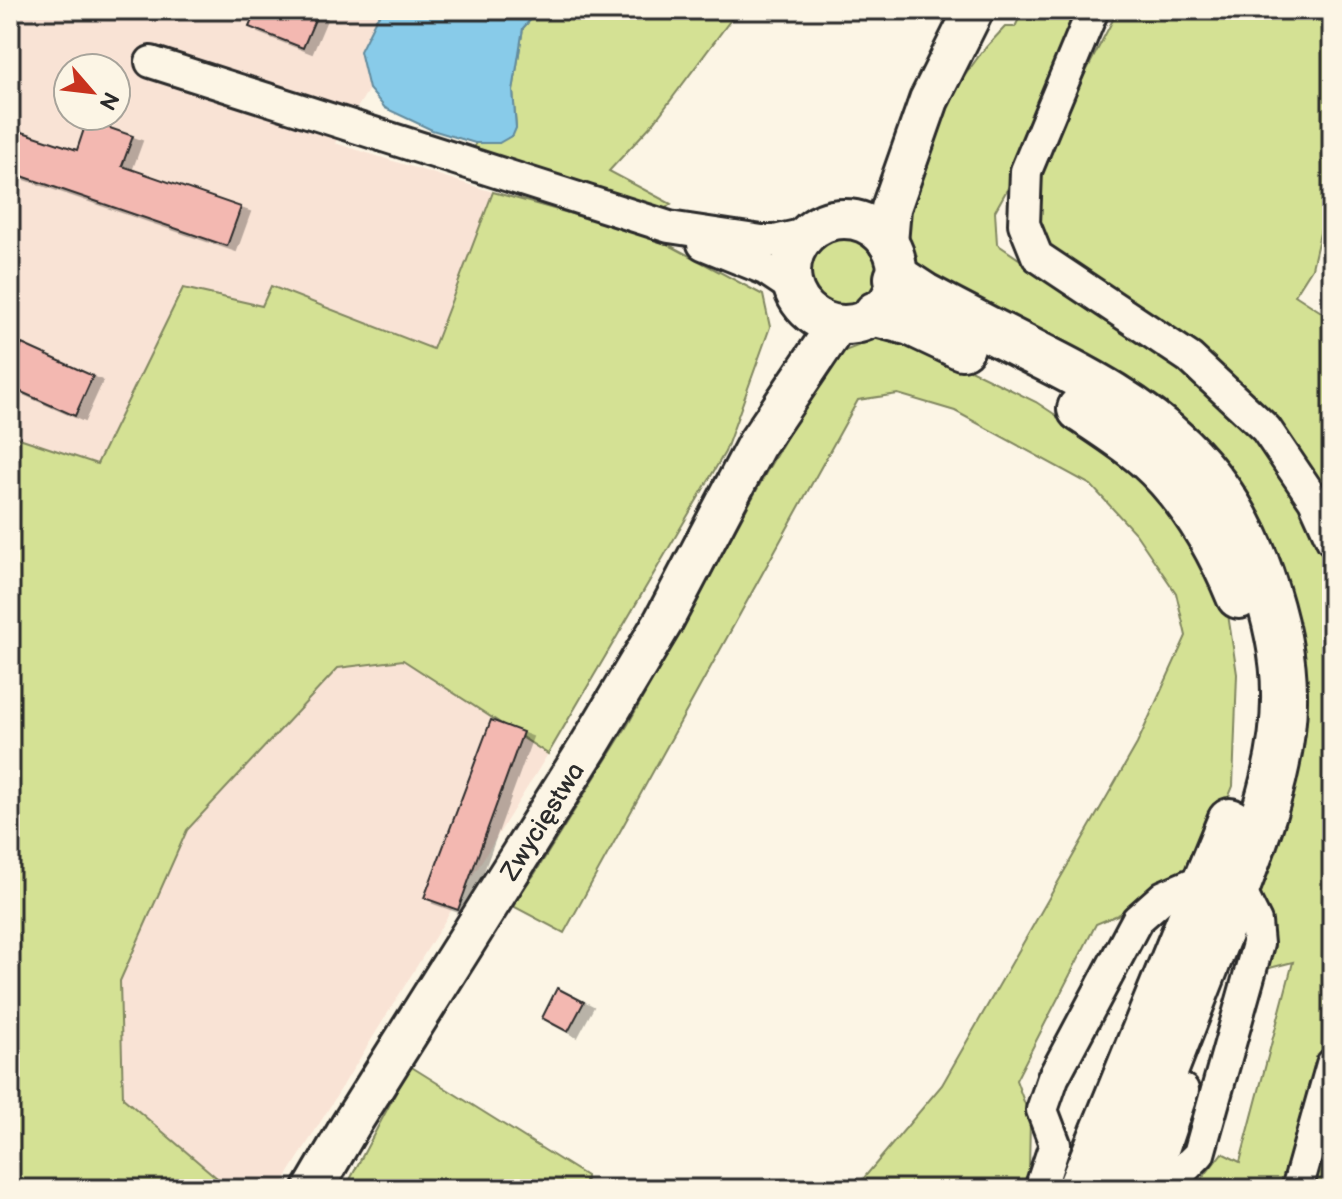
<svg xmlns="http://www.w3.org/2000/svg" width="1342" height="1199" font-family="'Balsamiq Sans',sans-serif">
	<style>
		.built { fill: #f9e3d5; fill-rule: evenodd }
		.green { fill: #d4e194; stroke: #808660; stroke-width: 2 }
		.water { fill: #88cbe9; stroke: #638b9d; stroke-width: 2 }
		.building { fill: #f3b8b1; stroke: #2b2b2b; stroke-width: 2; filter: url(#shadow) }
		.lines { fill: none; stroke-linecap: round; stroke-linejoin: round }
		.minor-casing { stroke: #2b2b2b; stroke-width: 36 }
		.major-casing { stroke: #2b2b2b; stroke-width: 44 }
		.highway-casing { stroke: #2b2b2b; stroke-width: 50 }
		.minor { stroke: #fcf5e5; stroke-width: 30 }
		.major { stroke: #fcf5e5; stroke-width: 38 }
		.highway { stroke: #fcf5e5; stroke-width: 44 }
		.labels { text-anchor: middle; stroke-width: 8; stroke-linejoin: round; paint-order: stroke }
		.street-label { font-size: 26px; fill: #2b2b2b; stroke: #fcf5e5 }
	</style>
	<defs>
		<filter id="shadow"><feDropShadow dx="9" dy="5" stdDeviation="0" flood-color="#0004"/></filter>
	</defs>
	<rect width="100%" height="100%" fill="#fcf5e5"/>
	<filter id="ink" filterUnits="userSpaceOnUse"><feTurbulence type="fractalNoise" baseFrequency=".0125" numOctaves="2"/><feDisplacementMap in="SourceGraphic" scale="16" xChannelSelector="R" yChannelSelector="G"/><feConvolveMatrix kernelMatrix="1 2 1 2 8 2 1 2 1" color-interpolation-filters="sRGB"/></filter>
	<g filter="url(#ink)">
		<!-- built -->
		<g class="built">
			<path d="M10 10H384L376 19 360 51 369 89 335 143 493 192 433 349 271 287 263 306 183 288 97 464 10 435ZM68 68H116V116H68Z"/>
			<polygon points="403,660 548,754 279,1189 230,1189 123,1098 120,981 187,830 338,668"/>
		</g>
		<!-- green -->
		<g class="green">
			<polygon points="539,10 738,10 655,121 609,171 671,204 656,216 476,159 475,143 499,143 516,127 513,91 523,28"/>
			<path d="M1023 10H1080L1013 179 995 211 997 244 1091 308 1051 249 1041 229 1037 182 1078 87 1118 10H1332V181L1312 268 1295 295 1332 319V520L1303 495 1332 560V1034L1290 1189H1194L1222 1153 1240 1162 1293 962 1266 969 1273 932 1261 897 1258 867 1270 553 911 268 906 250 900 236C920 175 936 112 976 60 984 48 995 38 1005 27H1015Z"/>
			<polygon points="493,192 654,237 763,295 770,327 725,452 548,754 403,660 338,668 187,830 120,981 123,1098 230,1189 10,1189 10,435 97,464 183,288 262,306 271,286 433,349"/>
			<circle cx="843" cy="272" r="39"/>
			<polygon points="891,333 925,348 1036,402 1127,462 1171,503 1226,601 1237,674 1233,786 1194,883 1096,924 1016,1080 1030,1118 1029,1172 1022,1189 770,1189 794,1182 858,1185 942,1085 1137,744 1186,636 1176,593 1136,534 1091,485 955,411 898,394 858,400 564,933 511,905 534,875 627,726 694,606 767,471 834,355"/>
			<polygon points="410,1066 586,1176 585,1189 345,1189"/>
			<polygon points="1332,1114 1332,1189 1307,1189"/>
		</g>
		<!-- water -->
		<polygon class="water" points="384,10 539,10 523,28 513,91 516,128 513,135 499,143 475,143 432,130 385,108 369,89 360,51 376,19"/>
		<!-- building -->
		<g class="building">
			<polygon points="256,10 319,10 303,48 249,27"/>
			<polygon points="87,120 133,136 122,166 241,207 227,246 10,172 10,128 77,150"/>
			<polygon points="22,344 93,376 75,416 10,387 10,371"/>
			<polygon points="491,720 523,732 458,910 424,898"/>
			<polygon points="557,988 584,1002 568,1032 542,1018"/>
		</g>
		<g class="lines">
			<!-- minor casing -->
			<g class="minor-casing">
				<g id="minor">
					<polyline points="1093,10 1026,171 1024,224 1037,256 1190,358 1266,429 1314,500 1332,540"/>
					<polyline points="151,62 669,227 762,241 775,241 806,234"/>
					<polyline points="703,244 765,269 792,287"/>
					<polyline points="1040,1189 1055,1144 1042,1110 1053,1078 1137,920 1164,896 1194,883"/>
					<polyline points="1150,1189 1183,1090"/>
					<polyline points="1151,1189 1182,1171 1199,1154 1258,944 1256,922 1245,900"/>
					<polyline points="1297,1189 1332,1064"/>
				</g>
			</g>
			<!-- major casing -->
			<g class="major-casing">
				<g id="major">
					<circle cx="844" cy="272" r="53"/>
					<polyline points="888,243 891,208 929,100 974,10"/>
					<polyline points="313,1189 350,1126 589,746 663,622 756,445 837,325"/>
				</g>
			</g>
			<!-- highway casing -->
			<g class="highway-casing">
				<g id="highway">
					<path d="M897 278 923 295C960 315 998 334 1035 353 1087 379 1140 407 1182 448 1218 483 1244 527 1261 575 1274 613 1284 652 1284 693 1286 782 1239 881 1207 964 1177 1039 1148 1114 1119 1189"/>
					<polyline points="876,314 911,323 962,347"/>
					<path d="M1080 409C1102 424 1126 439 1146 456 1189 494 1218 545 1239 596"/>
					<polyline points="1080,1189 1230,821"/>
				</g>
			</g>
			<!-- minor -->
			<use href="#minor" class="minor"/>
			<!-- major -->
			<use href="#major" class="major"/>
			<!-- highway -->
			<use href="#highway" class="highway"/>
		</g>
	</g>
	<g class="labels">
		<!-- street labels -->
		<g class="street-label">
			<text transform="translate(542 821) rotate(-58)" y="9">Zwycięstwa</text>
		</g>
	</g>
	<!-- margin -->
	<rect width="1342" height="1199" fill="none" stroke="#fcf5e5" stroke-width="40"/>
	<rect x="20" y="20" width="1302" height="1159" fill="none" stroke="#2b2b2b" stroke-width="3" filter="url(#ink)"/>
	<!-- north arrow -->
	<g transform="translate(92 92) rotate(118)"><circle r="38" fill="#fcf5e5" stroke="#a8a49b" stroke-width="2"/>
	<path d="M0-6L14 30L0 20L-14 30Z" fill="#c8321e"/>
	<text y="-12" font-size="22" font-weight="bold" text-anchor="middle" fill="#2b2b2b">N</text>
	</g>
</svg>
